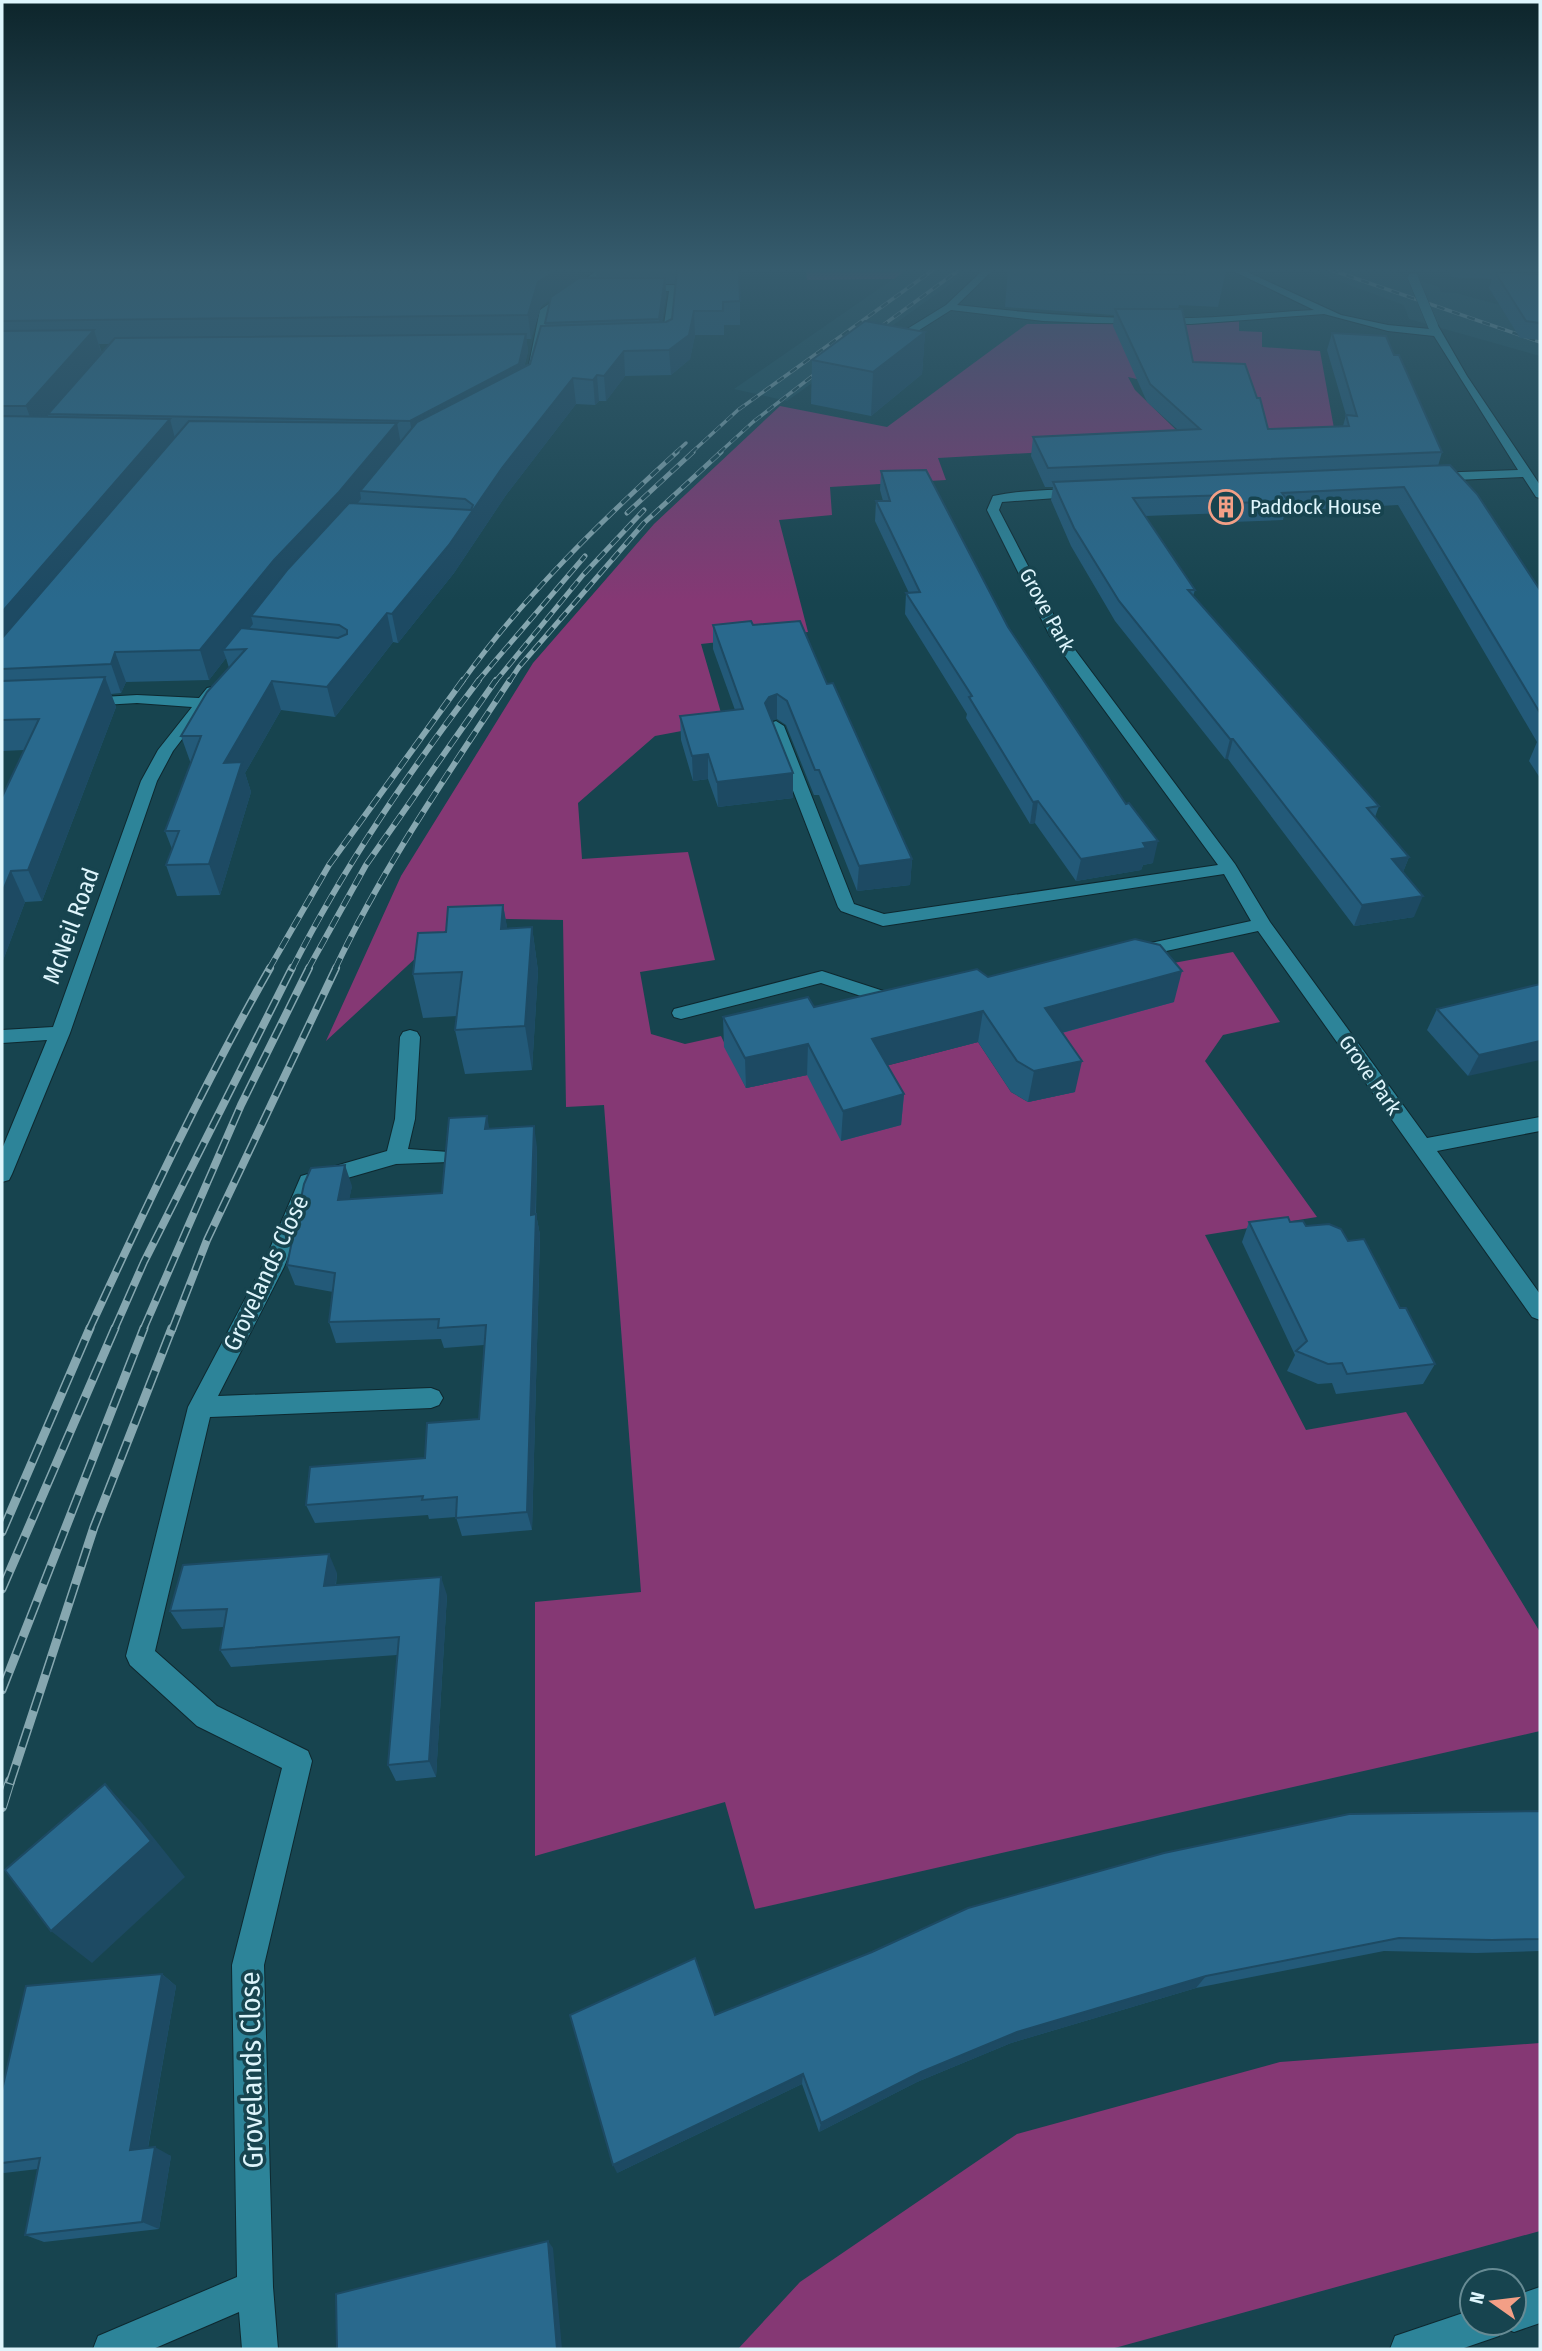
<svg xmlns="http://www.w3.org/2000/svg" width="1542" height="2351" font-family="'Fira Sans Condensed',sans-serif">
	<style>
		.built { fill: #1d505d }
		.green { fill: #853874 }
		.lines { fill: none; stroke-linecap: round; stroke-linejoin: round }
		.minor-casing { stroke: #0e282f; stroke-width: 2 }
		.minor { fill: #2d8499; fill-rule: evenodd }
		.rail-far5-casing { stroke: #86a7b0; stroke-width: 3.5 }
		.rail-far4-casing { stroke: #86a7b0; stroke-width: 5 }
		.rail-far3-casing { stroke: #86a7b0; stroke-width: 6 }
		.rail-far2-casing { stroke: #86a7b0; stroke-width: 8 }
		.rail-far1-casing { stroke: #86a7b0; stroke-width: 9 }
		.rail-casing { stroke: #86a7b0; stroke-width: 10 }
		.rail-far5 { stroke: #17444f; stroke-width: 2.5; stroke-dasharray: 8; stroke-linecap: butt }
		.rail-far4 { stroke: #17444f; stroke-width: 3.5; stroke-dasharray: 10; stroke-linecap: butt }
		.rail-far3 { stroke: #17444f; stroke-width: 4.5; stroke-dasharray: 12; stroke-linecap: butt }
		.rail-far2 { stroke: #17444f; stroke-width: 5; stroke-dasharray: 16; stroke-linecap: butt }
		.rail-far1 { stroke: #17444f; stroke-width: 6; stroke-dasharray: 19; stroke-linecap: butt }
		.rail { stroke: #17444f; stroke-width: 8; stroke-dasharray: 24; stroke-linecap: butt }
		.minor-bridge-casing { stroke: #0e282f; stroke-width: 11; stroke-linecap: butt }
		.minor-bridge { stroke: #2d8499; stroke-width: 10 }
		.wall { fill: #235a79; fill-rule: evenodd }
		.shaded-wall { fill: #1d4a63 }
		.building { fill: #29698d; stroke: #1d4a63; stroke-width: 2 }
		.labels { text-anchor: middle; stroke-width: 7; stroke-linejoin: round; paint-order: stroke }
		.far-poi-label { font-size: 21px; fill: #def5fc; stroke: #17444f; text-anchor: start }
		.far-street-label { font-size: 21px; fill: #def5fc; stroke: #17444f }
		.street-label { font-size: 24px; fill: #def5fc; stroke: #17444f }
		.near-street-label { font-size: 28px; fill: #def5fc; stroke: #17444f }
	</style>
	<rect width="100%" height="100%" fill="#17444f"/>
	<!-- built -->
	<g class="built">
		<polygon points="906,270 970,270 787,401 734,389"/>
		<polygon points="1308,270 1388,270 1439,287 1441,292 1456,293 1540,316 1540,356 1409,319 1404,305"/>
	</g>
	<!-- green -->
	<g class="green">
		<polygon points="806,270 906,270 894,279 807,280"/>
		<polygon points="1239,321 1239,331 1262,332 1262,347 1320,351 1337,445 1263,450 1180,389 1128,377 1135,390 1207,460 1136,447 938,458 946,480 830,487 832,515 779,520 808,632 701,644 724,723 655,736 578,803 582,859 688,852 715,960 640,972 651,1034 685,1044 721,1036 746,1088 807,1075 870,1070 978,1042 1011,1092 1028,1102 1074,1092 1039,1039 1141,969 1233,952 1280,1022 1223,1035 1205,1061 1317,1217 1205,1235 1306,1430 1406,1412 1540,1632 1540,1731 755,1909 725,1802 535,1856 535,1602 641,1592 604,1105 566,1107 563,920 459,918 326,1041 401,876 533,663 654,524 780,406 887,427 1027,324 1192,324"/>
		<polygon points="1540,2043 1540,2231 1111,2349 738,2349 800,2282 1017,2134 1280,2062"/>
	</g>
	<g class="lines">
		<!-- minor casing -->
		<g class="minor-casing">
			<g id="minor">
				<polygon points="598,270 609,270 550,311 535,377 526,379 540,310"/>
				<path d="M983 270H993L957 305C1035 314 1113 320 1191 318 1232 317 1273 312 1314 310L1231 270H1243L1341 315 1388 325 1430 329 1429 324H1437L1467 376 1540 485V498L1536 497 1523 477 1433 481 1427 477 1433 473 1518 470 1434 336 1388 331 1324 314 1191 324 1095 323 1043 321 951 310 894 346H886V342L946 305Z"/>
				<polygon points="674,285 679,288 672,341 667,344 654,343 654,339 662,338 669,291 639,291 634,288 639,285"/>
				<path d="M1079 489 1085 493 1083 496 1002 502 999 510 1064 635 1235 864 1270 922 1427 1138 1540 1117V1131L1437 1151 1540 1294V1320L1532 1317 1258 931 1134 958 1128 956 1125 952 1128 948 1251 921 1224 874 883 926 841 911 838 907 768 726 771 723 776 721 784 726 854 904 884 914 1218 865 1050 636 987 510 993 496C1021 490 1050 490 1079 489Z"/>
				<polygon points="212,687 219,691 173,751 157,781 70,1033 12,1174 9,1180 2,1182 2,1149 47,1040 2,1043 2,1030 53,1027 141,781 158,750 192,707 137,703 85,706 78,702 85,698 137,695 199,698 207,688"/>
				<polygon points="822,971 905,998 907,1002 905,1006 898,1008 821,983 681,1019 674,1017 672,1013 674,1009"/>
				<polygon points="410,1030 417,1032 420,1037 415,1119 408,1149 449,1152 452,1157 449,1162 396,1164 316,1187 284,1267 218,1396 431,1388 439,1391 443,1398 439,1405 431,1408 210,1417 155,1651 217,1706 308,1751 312,1761 264,1965 273,2287 278,2349 242,2349 239,2312 153,2349 93,2349 98,2336 237,2277 232,1965 282,1768 197,1726 130,1665 126,1656 188,1407 262,1267 301,1176 387,1151 395,1119 400,1037 403,1032"/>
				<polygon points="1540,2287 1540,2323 1514,2332 1502,2327 1499,2336 1461,2349 1390,2349 1395,2336 1472,2310 1472,2323 1514,2323 1514,2296"/>
			</g>
		</g>
		<!-- minor -->
		<use href="#minor" class="minor"/>
		<!-- rail-far5 casing -->
		<g class="rail-far5-casing">
			<g id="rail-far5">
				<polyline points="1331,270 1540,342"/>
				<polyline points="868,336 959,270"/>
				<polyline points="675,453 686,443"/>
				<polyline points="691,453 738,410 933,270"/>
				<polyline points="719,453 753,422 828,364"/>
			</g>
		</g>
		<!-- rail-far4 casing -->
		<g class="rail-far4-casing">
			<g id="rail-far4">
				<polyline points="627,513 693,452"/>
				<path d="M462 682C524 596 599 523 677 452"/>
				<polyline points="477,682 585,556"/>
				<polyline points="495,682 583,575 644,510"/>
				<polyline points="509,682 519,667 644,523 721,452"/>
			</g>
		</g>
		<!-- rail-far3 casing -->
		<g class="rail-far3-casing">
			<g id="rail-far3">
				<polyline points="269,969 329,865 463,680"/>
				<path d="M292 969C344 866 409 772 479 680"/>
				<polyline points="308,969 366,865 496,680"/>
				<path d="M335 969C383 867 447 775 510 680"/>
			</g>
		</g>
		<!-- rail-far2 casing -->
		<g class="rail-far2-casing">
			<g id="rail-far2">
				<path d="M89 1330C146 1207 203 1085 270 968"/>
				<polyline points="114,1330 144,1262 292,968"/>
				<polyline points="143,1330 241,1105 309,968"/>
				<polyline points="172,1330 207,1240 336,968"/>
			</g>
		</g>
		<!-- rail-far1 casing -->
		<g class="rail-far1-casing">
			<g id="rail-far1">
				<polyline points="2,1532 90,1328"/>
				<polyline points="2,1589 115,1328"/>
				<polyline points="2,1690 144,1328"/>
				<polyline points="10,1783 94,1527 172,1328"/>
			</g>
		</g>
		<!-- rail casing -->
		<g class="rail-casing">
			<polyline id="rail" points="2,1807 10,1781"/>
		</g>
		<!-- rail-far5 -->
		<use href="#rail-far5" class="rail-far5"/>
		<!-- rail-far4 -->
		<use href="#rail-far4" class="rail-far4"/>
		<!-- rail-far3 -->
		<use href="#rail-far3" class="rail-far3"/>
		<!-- rail-far2 -->
		<use href="#rail-far2" class="rail-far2"/>
		<!-- rail-far1 -->
		<use href="#rail-far1" class="rail-far1"/>
		<!-- rail -->
		<use href="#rail" class="rail"/>
		<!-- minor-bridge casing -->
		<g class="minor-bridge-casing">
			<polyline id="minor-bridge" points="1413,278 1433,326"/>
		</g>
		<!-- minor-bridge -->
		<use href="#minor-bridge" class="minor-bridge"/>
	</g>
	<!-- wall -->
	<g class="wall">
		<path d="M2 270H577L578 279 596 278V270H740V325H724V335H695L690 359 671 375 625 376 606 401H599L595 405 576 404 506 495 454 573 398 643 393 642 335 717 281 710 245 773 251 792 220 895 177 896 166 865 172 849 165 831 191 764 181 736 229 668 226 658 209 680 126 682 121 693 111 694 116 707 42 901 25 902 2 963V797L24 750 2 751ZM666 284H676L672 319 666 322H662L666 294ZM550 299 545 323V326L530 364 524 368 528 351 526 339H531L541 306ZM99 344H110L102 353Z"/>
		<polygon points="1008,270 1226,270 1218,307 1179,305 1178,309 1193,362 1268,429 1343,426 1346,415 1327,350 1332,333 1394,355 1442,452 1438,466 1540,590 1540,778 1529,761 1537,742 1398,505 1285,511 1283,520 1232,522 1226,513 1145,516 1195,590 1193,596 1379,806 1375,817 1409,857 1403,872 1414,917 1354,926 1228,759 1225,759 1115,621 1071,546 1051,500 1053,487 1045,487 1031,456 1033,437 1178,430 1147,402 1113,326 1114,315 1005,307"/>
		<polygon points="1448,270 1506,270 1505,272 1540,274 1540,340 1520,338 1489,288 1492,279 1451,277"/>
		<polygon points="925,332 922,374 871,416 811,404 812,360"/>
		<polygon points="881,471 1008,627 1153,863 1143,865 1141,870 1076,881 1035,823 1030,824 966,718 967,714 905,614 906,593 909,593 875,521 876,501 883,501 880,490"/>
		<polygon points="713,625 753,625 827,684 912,859 910,885 857,891 819,795 814,795 786,725 777,719 772,720 793,798 718,807 708,779 693,781 681,740 680,716 735,710 713,649"/>
		<polygon points="503,905 507,928 532,927 538,971 532,1070 465,1074 455,1030 457,1016 423,1018 413,974 446,932"/>
		<polygon points="988,977 1174,1002 1062,1033 1075,1092 1028,1102 1011,1092 978,1042 887,1065 904,1094 901,1125 841,1141 807,1075 746,1088 724,1047 723,1017 814,1007"/>
		<polygon points="1540,984 1468,1076 1427,1030 1437,1009"/>
		<polygon points="489,1129 537,1147 536,1214 540,1235 532,1530 462,1536 456,1517 429,1519 428,1515 315,1523 306,1505 425,1458 479,1419 484,1345 444,1348 441,1339 336,1343 329,1322 333,1292 295,1285 287,1265 352,1186 349,1199 442,1193"/>
		<polygon points="1249,1222 1290,1222 1348,1241 1400,1308 1435,1364 1423,1384 1336,1394 1332,1383 1318,1384 1287,1371 1295,1355 1242,1242"/>
		<polygon points="337,1573 336,1585 447,1595 436,1777 396,1781 388,1765 397,1655 231,1667 220,1650 224,1627 182,1629 170,1611"/>
		<polygon points="1540,1811 1540,1951 1476,1953 1384,1951 1196,1988 1011,2043 917,2082 819,2132 802,2084 617,2173 715,2015"/>
		<polygon points="162,1974 176,1986 148,2148 171,2156 159,2229 44,2242 25,2235 38,2169 4,2173 2,2172 2,2090"/>
	</g>
	<!-- shaded-wall -->
	<g class="shaded-wall">
		<polygon points="557,270 577,270 578,281 541,306 531,339 528,315 538,282"/>
		<polygon points="665,278 666,294 660,335 659,319"/>
		<polygon points="694,311 695,335 690,359 671,375 669,350"/>
		<polygon points="94,330 102,355 48,414 48,416 35,431 26,406"/>
		<polygon points="925,332 922,374 871,416 873,372"/>
		<polygon points="526,334 528,351 521,381 413,438 410,421"/>
		<polygon points="624,351 625,376 606,401 604,376"/>
		<polygon points="597,375 599,401 595,405 593,380"/>
		<polygon points="573,378 576,404 506,495 454,573 398,643 392,614 502,468"/>
		<polygon points="170,419 177,446 2,655 2,612"/>
		<polygon points="397,423 402,450 360,491 361,499 345,519 251,616 253,624 233,650 223,650 226,658 209,680 200,650 274,560"/>
		<polygon points="387,613 393,642 335,717 327,687"/>
		<polygon points="115,652 126,682 121,693 111,664"/>
		<polygon points="105,677 116,707 42,901 28,870"/>
		<polygon points="272,681 281,710 245,773 251,792 220,895 209,864 224,763"/>
		<polygon points="777,694 777,719 769,721 765,703 769,697"/>
		<polygon points="1230,739 1233,739 1228,759 1225,759"/>
		<polygon points="708,754 708,779 693,781 692,756"/>
		<polygon points="793,773 793,798 718,807 717,782"/>
		<polygon points="1038,801 1035,823 1030,824 1033,802"/>
		<polygon points="1158,841 1153,863 1143,865 1141,870 1076,881 1081,859 1143,843"/>
		<polygon points="1409,857 1401,877 1392,859"/>
		<polygon points="912,859 910,885 857,891 859,866"/>
		<polygon points="11,871 25,902 2,963 2,893"/>
		<polygon points="1423,896 1414,917 1354,926 1362,905"/>
		<polygon points="503,905 511,948 501,929"/>
		<polygon points="532,927 538,971 532,1070 525,1026"/>
		<polygon points="1182,971 1174,1002 1039,1039 1045,1008"/>
		<polygon points="983,1011 978,1042 870,1070 872,1039"/>
		<polygon points="1540,1041 1540,1060 1468,1076 1479,1055"/>
		<polygon points="808,1044 807,1075 746,1088 745,1058"/>
		<polygon points="1082,1061 1075,1092 1028,1102 1034,1071"/>
		<polygon points="904,1094 901,1125 841,1141 843,1111"/>
		<polygon points="487,1116 491,1137 485,1129"/>
		<polygon points="534,1126 537,1147 535,1235 531,1215"/>
		<polygon points="345,1165 352,1186 345,1221 338,1200"/>
		<polygon points="536,1214 540,1235 532,1530 527,1512"/>
		<polygon points="329,1554 337,1573 333,1604 324,1586"/>
		<polygon points="441,1577 447,1595 436,1777 429,1761"/>
		<polygon points="105,1784 141,1822 185,1877 92,1963 51,1931"/>
		<polygon points="162,1974 176,1986 146,2158 130,2150"/>
		<polygon points="1206,1976 1196,1988 1011,2043 917,2082 819,2132 821,2123 921,2072 1017,2032"/>
		<polygon points="803,2074 802,2084 617,2173 613,2165"/>
		<polygon points="155,2147 171,2156 159,2229 142,2222"/>
		<polygon points="548,2241 553,2248 562,2349 557,2349"/>
	</g>
	<!-- building -->
	<g class="building">
		<polygon points="2,270 557,270 538,282 528,315 2,321"/>
		<polygon points="677,270 739,270 740,301 723,302 723,311 694,311 689,335 669,350 624,351 604,376 597,375 593,380 573,378 502,468 449,545 392,614 387,613 327,687 272,681 224,763 242,762 209,864 166,865 179,831 165,831 201,736 181,736 207,692 246,649 223,650 241,628 338,638 347,634 347,630 339,625 251,616 288,569 349,503 471,510 473,505 465,499 360,491 417,422 530,364 541,326 666,322 672,319"/>
		<polygon points="1051,270 1184,270 1185,275 1110,274"/>
		<polygon points="1495,272 1540,274 1540,323 1526,321"/>
		<polygon points="579,278 665,278 659,319 545,323 551,297"/>
		<polygon points="1115,309 1182,309 1193,362 1245,364 1257,398 1260,398 1268,429 1349,426 1346,415 1357,416 1332,333 1386,336 1394,355 1399,355 1442,452 1048,468 1033,437 1200,429 1150,384"/>
		<polygon points="865,321 925,332 873,372 812,360"/>
		<polygon points="94,330 26,406 2,406 2,331"/>
		<polygon points="526,334 519,364 410,421 48,414 115,338"/>
		<polygon points="2,416 170,419 2,612"/>
		<polygon points="189,421 397,423 339,492 274,560 200,650 115,652 111,664 2,669 2,638"/>
		<polygon points="1450,465 1477,494 1540,590 1540,713 1404,487 1282,493 1288,501 1236,503 1231,495 1133,498 1195,590 1188,590 1379,806 1367,808 1409,857 1392,859 1423,896 1362,905 1233,739 1230,739 1119,601 1074,528 1053,482"/>
		<polygon points="926,470 1008,627 1126,804 1129,803 1158,841 1143,843 1146,848 1081,859 1038,801 1033,802 969,697 972,696 906,593 920,592 876,501 890,501 881,471"/>
		<polygon points="751,621 753,625 800,621 827,684 833,683 912,859 859,866 819,770 815,770 787,701 777,694 769,697 765,703 793,773 717,782 708,754 692,756 680,716 743,709 713,625"/>
		<polygon points="105,677 28,870 11,871 2,893 2,797 39,719 2,720 2,681"/>
		<polygon points="503,905 501,929 532,927 525,1026 455,1030 462,972 413,974 418,933 446,932 448,907"/>
		<polygon points="1135,939 1160,945 1182,971 1045,1008 1082,1061 1034,1071 1017,1061 983,1011 872,1039 904,1094 843,1111 808,1044 745,1058 723,1017 808,997 814,1007 977,969 988,977"/>
		<polygon points="1540,984 1540,1041 1479,1055 1437,1009"/>
		<polygon points="487,1116 485,1129 534,1126 531,1215 536,1214 527,1512 456,1518 457,1497 422,1500 423,1496 306,1505 310,1467 425,1458 427,1423 479,1419 486,1325 438,1328 439,1319 329,1322 335,1273 287,1265 304,1184 311,1168 345,1165 338,1200 442,1193 449,1118"/>
		<polygon points="1288,1217 1290,1222 1303,1221 1306,1226 1329,1224 1341,1229 1348,1241 1364,1239 1400,1308 1406,1308 1435,1364 1347,1374 1342,1363 1328,1364 1296,1351 1307,1341 1249,1222"/>
		<polygon points="329,1554 324,1586 441,1577 429,1761 388,1765 399,1637 220,1650 227,1609 170,1611 183,1565"/>
		<polygon points="105,1784 151,1841 51,1931 5,1870"/>
		<polygon points="1540,1811 1540,1939 1492,1940 1399,1938 1206,1976 1017,2032 921,2072 821,2123 803,2074 613,2165 570,2015 695,1958 715,2015 872,1952 968,1908 1164,1853 1349,1814"/>
		<polygon points="162,1974 130,2150 155,2147 142,2222 25,2235 40,2158 2,2163 2,2090 26,1986"/>
		<polygon points="548,2241 557,2349 337,2349 336,2294"/>
	</g>
	<!-- sky -->
	<linearGradient id="sky" x2="0" y2="1"><stop stop-color="#0d252b"/><stop offset="0.45" stop-color="#365c6e"/><stop offset="1" stop-color="#365c6e" stop-opacity="0"/></linearGradient>
	<rect width="1542" height="600" fill="url(#sky)"/>
	<!-- icons -->
	<defs>
		<g id="building-ring" transform="scale(1.75)"><circle r="9.5" fill="#17444f" stroke="#f39f86" stroke-width="1.5"/><path d="M-4-6H4V6H1V3H-1V6H-4ZM-2.5-4.3h1.7v1.8h-1.7ZM.8-4.3h1.7v1.8H.8ZM-2.5-1h1.7V.8h-1.7ZM.8-1h1.7V.8H.8Z" fill="#f39f86"/></g>
	</defs>
	<g fill-rule="evenodd">
		<use href="#building-ring" x="1226" y="507"/>
	</g>
	<g class="labels">
		<!-- far-poi labels -->
		<g class="far-poi-label">
			<text x="1250" y="514">Paddock House</text>
		</g>
		<!-- far-street labels -->
		<g class="far-street-label">
			<text transform="translate(1047 610) rotate(61)" y="7">Grove Park</text>
			<text transform="translate(1370 1075) rotate(55)" y="7">Grove Park</text>
		</g>
		<!-- street labels -->
		<g class="street-label">
			<text transform="translate(71 926) rotate(-70)" y="8">McNeil Road</text>
			<text transform="translate(266 1273) rotate(-65)" y="8">Grovelands Close</text>
		</g>
		<!-- near-street labels -->
		<g class="near-street-label">
			<text transform="translate(251 2070) rotate(-91)" y="10">Grovelands Close</text>
		</g>
	</g>
	<!-- border -->
	<rect width="1542" height="2351" fill="none" stroke="#def5fc" stroke-width="7"/>
	<!-- north arrow -->
	<g transform="translate(1493 2302) rotate(284)"><circle r="33" fill="#17444f" stroke="#678b94" stroke-width="2"/>
	<path d="M0-5L12 26L0 18L-12 26Z" fill="#f39f86"/>
	<text y="-10" font-size="19" font-weight="bold" text-anchor="middle" fill="#def5fc">N</text>
	</g>
</svg>
